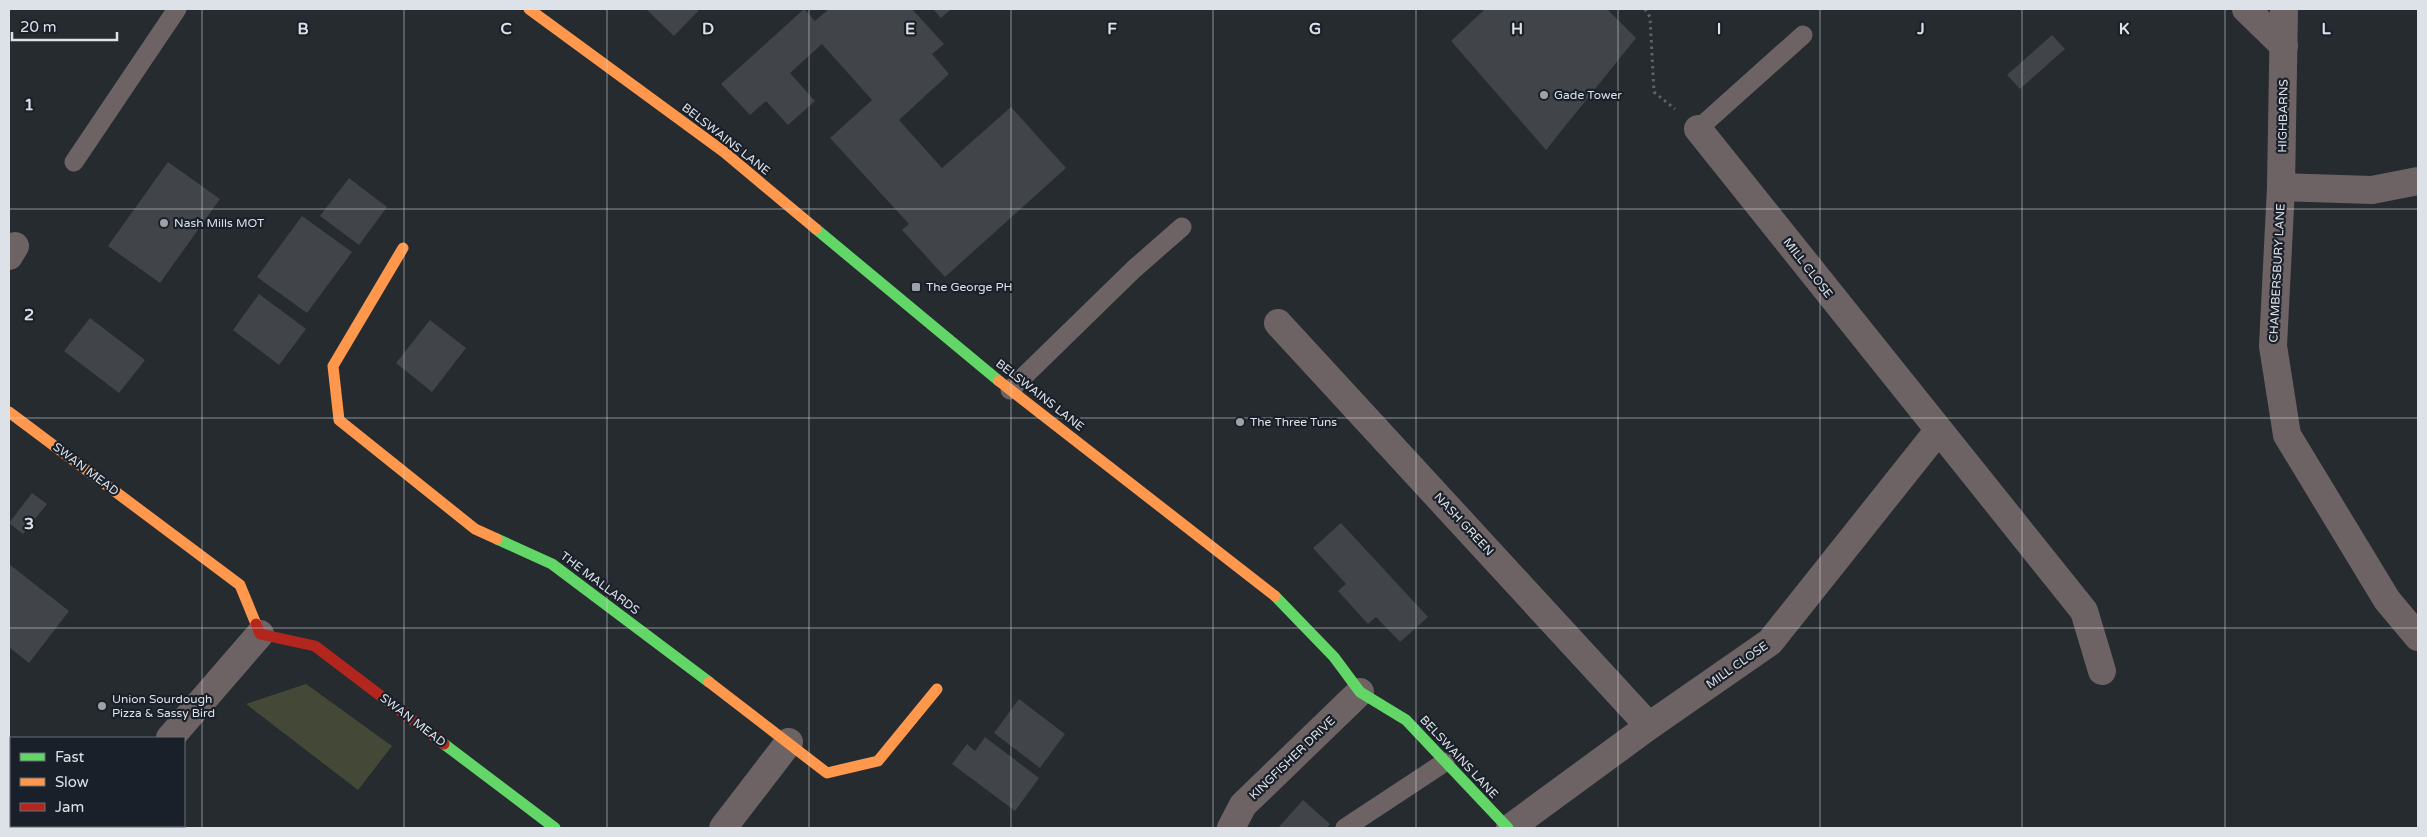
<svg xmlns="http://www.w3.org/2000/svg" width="2427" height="837" font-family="'Varela Round',sans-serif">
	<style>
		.green { fill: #434936 }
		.water { fill: #1a4e50 }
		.building { fill: #414448 }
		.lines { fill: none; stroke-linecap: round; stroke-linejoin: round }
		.path { stroke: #646162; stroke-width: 3; stroke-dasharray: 2.5 4; stroke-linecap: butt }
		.lane { stroke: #6e6364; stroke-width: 19 }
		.street { stroke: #6e6364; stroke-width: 28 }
		.fast { stroke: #63d668; stroke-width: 11 }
		.slow { stroke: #ff974d; stroke-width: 11 }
		.jam { stroke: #b3261e; stroke-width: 11 }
		.grid { fill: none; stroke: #dde2e8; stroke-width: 1; stroke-opacity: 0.55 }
		.poi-dot { fill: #9da2a8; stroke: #1a2029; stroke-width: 2 }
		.labels { text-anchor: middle; stroke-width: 4.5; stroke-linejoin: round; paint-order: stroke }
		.poi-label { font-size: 12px; fill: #dde2e8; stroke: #1a2029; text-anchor: start }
		.street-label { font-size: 12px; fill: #dde2e8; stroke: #1a2029 }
		.grid-label { font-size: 16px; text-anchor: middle; font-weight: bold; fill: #dde2e8; stroke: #1a2029; stroke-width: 4.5; stroke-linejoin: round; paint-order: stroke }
	</style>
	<rect width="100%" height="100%" fill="#262b30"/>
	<!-- green -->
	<polygon class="green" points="306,684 392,746 358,790 246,704"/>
	<!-- water -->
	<polygon class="water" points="9,769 11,770 11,826 110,826 114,828 9,828"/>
	<!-- building -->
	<g class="building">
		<polygon points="646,9 700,9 674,36"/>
		<polygon points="804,9 815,21 829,9 912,9 944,44 932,54 949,74 899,120 942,168 1011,107 1066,168 945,277 902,230 909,224 830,138 872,100 822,44 790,73 815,101 788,125 766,101 750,115 721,84"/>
		<polygon points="933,9 951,9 941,18"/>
		<polygon points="1485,9 1607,9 1636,38 1546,150 1451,41"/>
		<polygon points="2052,35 2065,49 2020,89 2007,75"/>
		<polygon points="168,162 220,199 160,283 108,246"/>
		<polygon points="349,178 387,207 359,245 320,216"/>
		<polygon points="302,216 352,252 307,313 257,277"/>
		<polygon points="259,294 306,329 279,365 233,330"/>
		<polygon points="90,318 145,360 119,393 64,351"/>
		<polygon points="430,320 466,348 432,392 396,363"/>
		<polygon points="32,493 47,504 23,534 9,523"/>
		<polygon points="1341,523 1428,617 1400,642 1376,617 1368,624 1338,591 1346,584 1313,548"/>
		<polygon points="9,564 69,611 29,663 9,647"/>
		<polygon points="1019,699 1065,734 1040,768 994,733"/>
		<polygon points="985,737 1039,778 1015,811 952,764 967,744 975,751"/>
		<polygon points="1303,800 1330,824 1327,828 1278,828"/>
	</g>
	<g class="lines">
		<!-- path -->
		<polyline class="path" points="1645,9 1650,17 1654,92 1675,109"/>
		<!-- lane -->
		<g class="lane">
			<polyline points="1698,129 1803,35"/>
			<polyline points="74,162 177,9"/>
			<polyline points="1010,390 1134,269 1182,227"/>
			<polyline points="1345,828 1445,762"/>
		</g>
		<!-- street -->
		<g class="street">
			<polyline points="2246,9 2284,46"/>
			<polyline points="2284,9 2281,187 2273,346 2287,435 2387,600 2418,637"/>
			<polyline points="1698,129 2084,611 2102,671"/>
			<polyline points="2281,187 2372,190 2418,181"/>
			<polyline points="9,256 15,246"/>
			<polyline points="1278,323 1649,726"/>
			<polyline points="170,738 260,634"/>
			<polyline points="723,828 789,742"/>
			<polyline points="1231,828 1243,805 1360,692"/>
			<polyline points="1510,828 1649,726 1770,642 1938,431"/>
		</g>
		<!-- fast -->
		<g class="fast">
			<polyline points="816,229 999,381"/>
			<polyline points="497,539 552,564 709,682"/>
			<polyline points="1275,596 1334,657 1360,692 1406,720 1508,828"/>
			<polyline points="444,744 555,828"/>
		</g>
		<!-- slow -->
		<g class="slow">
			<polyline points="529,9 724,152 816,229"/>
			<polyline points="403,248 333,366 339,420 475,529 497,539"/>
			<polyline points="999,381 1275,596"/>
			<polyline points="9,412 240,585 256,624"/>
			<polyline points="709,682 827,773 878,761 937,689"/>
		</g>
		<!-- jam -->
		<polyline class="jam" points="256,624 260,634 315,646 444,744"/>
	</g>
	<!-- grid -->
	<path class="grid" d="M202 9V828M404 9V828M607 9V828M809 9V828M1011 9V828M1213 9V828M1416 9V828M1618 9V828M1820 9V828M2022 9V828M2225 9V828M9 209H2418M9 418H2418M9 628H2418"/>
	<!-- markers -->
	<g class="poi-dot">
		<circle cx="1544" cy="95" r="5"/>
		<circle cx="164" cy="223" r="5"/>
		<rect x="911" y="282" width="10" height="10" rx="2.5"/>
		<circle cx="1240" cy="422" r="5"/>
		<circle cx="102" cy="706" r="5"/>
	</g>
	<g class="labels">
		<!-- poi labels -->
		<g class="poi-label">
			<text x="1554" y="99">Gade Tower</text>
			<text x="174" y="227">Nash Mills MOT</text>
			<text x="926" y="291">The George PH</text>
			<text x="1250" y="426">The Three Tuns</text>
			<text x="112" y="703">Union Sourdough<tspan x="112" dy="14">Pizza &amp; Sassy Bird</tspan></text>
		</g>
		<!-- street labels -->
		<g class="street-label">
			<text transform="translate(2283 116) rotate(-89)" y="4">HIGHBARNS</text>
			<text transform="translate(726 139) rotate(38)" y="4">BELSWAINS LANE</text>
			<text transform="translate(1808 268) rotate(52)" y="4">MILL CLOSE</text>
			<text transform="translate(2277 273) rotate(-87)" y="4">CHAMBERSBURY LANE</text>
			<text transform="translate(1040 395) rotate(38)" y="4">BELSWAINS LANE</text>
			<text transform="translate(86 469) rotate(37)" y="4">SWAN MEAD</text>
			<text transform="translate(1464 524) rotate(47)" y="4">NASH GREEN</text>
			<text transform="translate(600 583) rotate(37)" y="4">THE MALLARDS</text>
			<text transform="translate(1737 665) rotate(-35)" y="4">MILL CLOSE</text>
			<text transform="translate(413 720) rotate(37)" y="4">SWAN MEAD</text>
			<text transform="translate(1459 757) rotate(47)" y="4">BELSWAINS LANE</text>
			<text transform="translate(1292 758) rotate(-44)" y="4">KINGFISHER DRIVE</text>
		</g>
	</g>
	<g class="grid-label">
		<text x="303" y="34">B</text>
		<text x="506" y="34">C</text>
		<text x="708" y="34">D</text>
		<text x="910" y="34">E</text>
		<text x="1112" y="34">F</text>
		<text x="1315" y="34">G</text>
		<text x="1517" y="34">H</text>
		<text x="1719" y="34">I</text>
		<text x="1921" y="34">J</text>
		<text x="2124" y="34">K</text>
		<text x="2326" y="34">L</text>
		<text x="29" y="110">1</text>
		<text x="29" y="320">2</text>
		<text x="29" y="529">3</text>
	</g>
	<!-- border -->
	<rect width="2427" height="837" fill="none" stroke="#dde2e8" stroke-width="20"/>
	<!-- legend -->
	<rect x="10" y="737" width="175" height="90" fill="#1a2029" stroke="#686e75"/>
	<rect x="20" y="753" width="25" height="8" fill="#63d668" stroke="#686e75"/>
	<text x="55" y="762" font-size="15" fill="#dde2e8">Fast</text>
	<rect x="20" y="778" width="25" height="8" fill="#ff974d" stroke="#686e75"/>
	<text x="55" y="787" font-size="15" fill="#dde2e8">Slow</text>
	<rect x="20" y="803" width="25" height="8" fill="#b3261e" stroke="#686e75"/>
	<text x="55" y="812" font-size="15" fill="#dde2e8">Jam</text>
	<!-- scale -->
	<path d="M12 32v8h105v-8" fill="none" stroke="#dde2e8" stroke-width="2.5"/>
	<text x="20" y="32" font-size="15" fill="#dde2e8" stroke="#1a2029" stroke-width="4" paint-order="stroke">20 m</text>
</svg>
